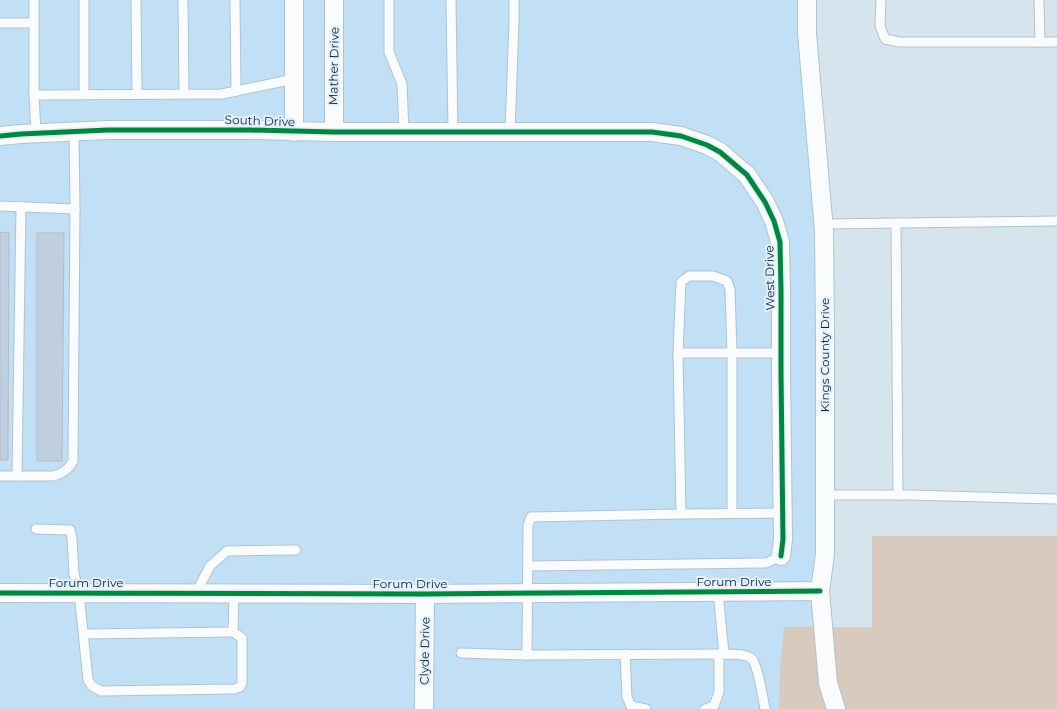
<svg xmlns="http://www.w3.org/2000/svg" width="1057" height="709" font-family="Montserrat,sans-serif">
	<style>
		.built { fill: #c1e0f6 }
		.green { fill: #d8cabd }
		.building { fill: #c0cedd; stroke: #b0bccc }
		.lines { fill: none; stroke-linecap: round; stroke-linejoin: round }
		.service-casing { stroke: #b0c3d1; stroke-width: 11 }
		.minor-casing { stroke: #b0c3d1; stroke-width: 20 }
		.service { stroke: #f9fbfc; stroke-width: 9 }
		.minor { stroke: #f9fbfc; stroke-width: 18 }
		.cycleway-casing { stroke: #e3f0fa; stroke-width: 8 }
		.cycleway { stroke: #00873e; stroke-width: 5 }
		.labels { text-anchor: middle; stroke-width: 4; stroke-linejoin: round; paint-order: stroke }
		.street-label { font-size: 12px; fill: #082538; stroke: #e3f0fa }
	</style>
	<rect width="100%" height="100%" fill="#d6e4ee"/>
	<!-- built -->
	<polygon class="built" points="0,0 807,0 813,111 828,709 0,709"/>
	<!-- green -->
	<polygon class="green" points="872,536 1057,536 1057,709 779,709 780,668 784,627 872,627"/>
	<!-- building -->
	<g class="building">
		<polygon points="0,232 9,233 8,460 0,460"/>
		<polygon points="37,233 64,233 62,461 37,461"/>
	</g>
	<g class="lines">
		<!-- service casing -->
		<g class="service-casing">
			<g id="service">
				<polyline points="34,0 34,23"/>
				<polyline points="84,0 84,94"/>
				<polyline points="136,0 137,94"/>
				<polyline points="183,0 184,94"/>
				<polyline points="235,0 236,91"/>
				<polyline points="389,0 389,52 402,84 404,132"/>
				<polyline points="451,0 453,132"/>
				<polyline points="881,0 880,26 885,39 899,42 1057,42"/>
				<polyline points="1039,0 1040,42"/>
				<polyline points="0,23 34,23 34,95 36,133"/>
				<polyline points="34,95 222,94 294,79"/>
				<polyline points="510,132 514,22 514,0"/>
				<polyline points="0,206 75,209"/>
				<polyline points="896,223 898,495"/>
				<polyline points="823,224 1057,221"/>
				<polyline points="678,353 681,282 689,276 713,276 727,281 730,289 732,353 732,513"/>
				<path d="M0 476H53C62 474 69 469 73 461L75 209 74 132"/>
				<polyline points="17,476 21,206"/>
				<polyline points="825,495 910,495 1057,499"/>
				<polyline points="681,514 782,513"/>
				<polyline points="36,529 70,530 72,538 74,574 79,593 88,680 92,686 101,691 234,689 240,687 242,683 242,638 233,632 234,594"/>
				<polyline points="528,566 766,563 781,556"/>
				<path d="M718 592 724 654C732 655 746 653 752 659 758 665 763 699 765 709"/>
				<polyline points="196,593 210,566 227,551 296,550"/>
				<polyline points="84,634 233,632"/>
				<polyline points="461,653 527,655 724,654"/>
				<polyline points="625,654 627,697 631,706 646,709"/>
				<polyline points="527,655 528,525 531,517 681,514 678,353 781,353"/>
				<polyline points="705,709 714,706 719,692 719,654"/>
			</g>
		</g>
		<!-- minor casing -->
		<g class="minor-casing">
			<g id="minor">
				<polyline points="807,0 807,33 824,231 825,332 825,554 820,591 828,683 836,709"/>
				<polyline points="294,132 294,0"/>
				<polyline points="334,132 334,0"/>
				<polyline points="0,136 21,134 108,130 250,130 334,132 652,132 681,136 707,145 720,152 747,175 765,202 774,221 780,242 781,291 781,373 783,539 781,556"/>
				<polyline points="0,593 425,594 820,591"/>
				<polyline points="424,709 425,594"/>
			</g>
		</g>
		<!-- service -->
		<use href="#service" class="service"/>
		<!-- minor -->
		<use href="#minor" class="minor"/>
		<!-- cycleway casing -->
		<g class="cycleway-casing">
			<g id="cycleway">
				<polyline points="0,136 21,134 108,130 250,130 334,132 652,132 681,136 707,145 720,152 747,175 765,202 774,221 780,242 781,291 781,373 783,539 781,556"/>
				<polyline points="0,593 425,594 820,591"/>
			</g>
		</g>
		<!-- cycleway -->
		<use href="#cycleway" class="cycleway"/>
	</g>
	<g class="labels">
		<!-- street labels -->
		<g class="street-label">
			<text transform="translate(334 66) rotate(-89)" y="4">Mather Drive</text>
			<text transform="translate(260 121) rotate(2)" y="4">South Drive</text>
			<text transform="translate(770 278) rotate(-91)" y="4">West Drive</text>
			<text transform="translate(825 355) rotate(-90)" y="4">Kings County Drive</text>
			<text x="734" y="586">Forum Drive</text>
			<text x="86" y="587">Forum Drive</text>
			<text x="410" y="588">Forum Drive</text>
			<text transform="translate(425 651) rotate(-89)" y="4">Clyde Drive</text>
		</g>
	</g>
</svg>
